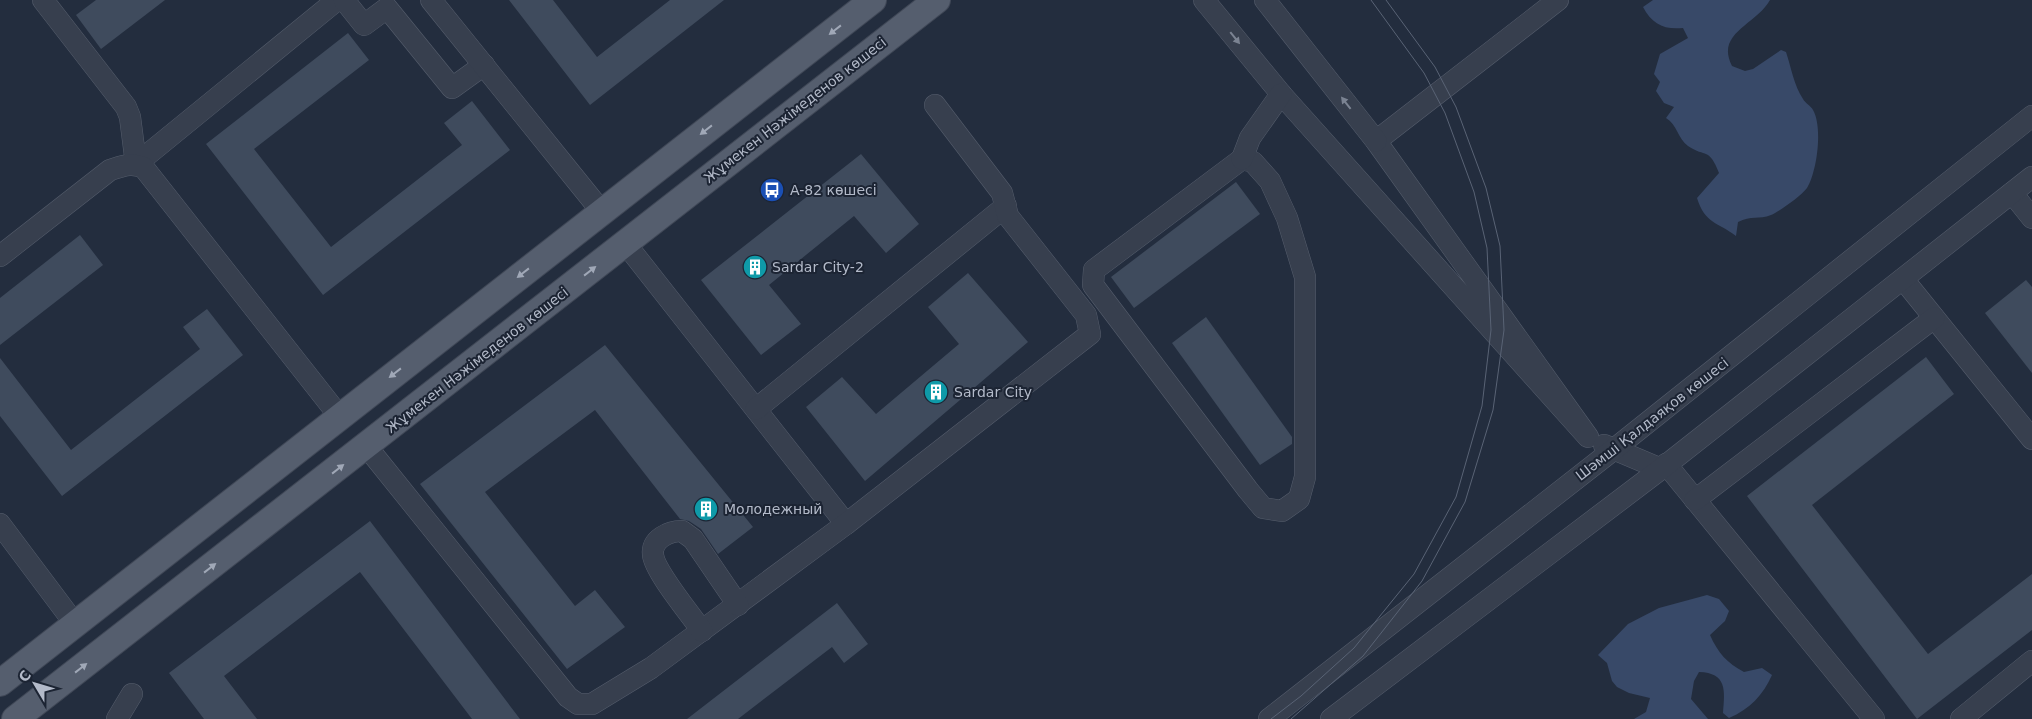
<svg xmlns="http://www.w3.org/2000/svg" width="2032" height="719" font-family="'DejaVu Sans',sans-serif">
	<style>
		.water { fill: #384968 }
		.building { fill: #3f4b5d }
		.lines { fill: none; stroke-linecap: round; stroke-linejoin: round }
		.minor-casing { stroke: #555d6c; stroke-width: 22 }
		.major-casing { stroke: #404857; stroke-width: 28 }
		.minor { stroke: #373f4e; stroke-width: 21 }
		.major { stroke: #555e6e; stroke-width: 26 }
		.tram { stroke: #596375; stroke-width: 1 }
		.oneway { fill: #a0a8b7 }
		.oneway2 { fill: #7b8392 }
		.labels { text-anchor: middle; stroke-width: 4; stroke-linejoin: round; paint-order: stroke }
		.street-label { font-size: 14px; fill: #b3bac9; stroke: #1c2433 }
		.poi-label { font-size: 14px; fill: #b3bac9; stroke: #1c2433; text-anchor: start }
	</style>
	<rect width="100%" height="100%" fill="#232d3e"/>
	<!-- water -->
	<g class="water">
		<path d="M1653 0H1770C1756 25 1715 33 1732 66L1745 71 1753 69 1781 50 1786 52C1791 67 1794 86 1803 99 1805 103 1811 106 1813 110 1823 127 1817 172 1807 188 1801 196 1780 211 1771 215 1759 220 1751 215 1738 222L1736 236C1718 222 1705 224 1697 198L1719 173C1709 147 1706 158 1688 146 1678 139 1677 124 1666 118L1674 107 1664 103 1656 91 1660 82 1654 74 1660 54 1688 38 1683 28C1664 30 1652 24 1643 7Z"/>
		<path d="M1707 595 1719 599 1729 611 1725 621 1710 635C1718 653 1727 663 1744 672L1762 668 1772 675C1763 695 1750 709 1729 718L1723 713C1725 690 1727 673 1699 672L1694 681 1691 699 1708 719H1634L1646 712 1650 698 1629 693 1617 687 1612 681 1607 663 1598 655 1628 624 1659 608Z"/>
	</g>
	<!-- building -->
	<g class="building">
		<polygon points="96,0 165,0 101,49 76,15"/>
		<polygon points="509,0 553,0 597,57 670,0 724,0 590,105"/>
		<polygon points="348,33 369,60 254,149 331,247 462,145 444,123 472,101 510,150 323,295 206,144"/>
		<polygon points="861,154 919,224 886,253 854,216 769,285 801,324 761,355 701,280"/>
		<polygon points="1236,182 1260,214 1134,308 1111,277"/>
		<polygon points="80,235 103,265 0,345 0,298"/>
		<polygon points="968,273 1028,342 865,481 806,407 842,377 876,414 959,344 928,307"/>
		<polygon points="2026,280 2032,287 2032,373 1985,313"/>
		<polygon points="207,309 243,355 62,496 0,416 0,358 71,450 200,349 183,327"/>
		<polygon points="1206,317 1292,437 1292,444 1260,465 1172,343"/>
		<polygon points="605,345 753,527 718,554 701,529 689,521 680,519 595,410 485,492 575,606 595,590 625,627 567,669 420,484"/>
		<polygon points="1926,357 1954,394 1812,505 1928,654 2032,574 2032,630 1917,719 1747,496"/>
		<polygon points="370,521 520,719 472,719 360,572 224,676 257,719 204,719 169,673"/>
		<polygon points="837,603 868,644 844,663 832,647 738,719 687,719"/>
	</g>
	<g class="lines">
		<!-- minor casing -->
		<g class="minor-casing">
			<g id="minor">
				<polyline points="43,0 126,107 130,117 136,164 337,0"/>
				<polyline points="344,0 364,25 387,8 452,88 484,65"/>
				<polyline points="431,0 602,212"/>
				<polyline points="1204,0 1281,94 1588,437 1376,141 1558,0"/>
				<polyline points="1265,0 1376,141"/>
				<polygon points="1242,159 1253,162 1270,181 1287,218 1305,277 1305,477 1299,499 1282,511 1263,508 1248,490 1093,285 1094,270"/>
				<polyline points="1242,159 1250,138 1281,94"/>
				<polyline points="2012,193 2032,218"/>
				<polyline points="625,243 846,524"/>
				<path d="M0 256 110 170C123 166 132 162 144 168L340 417"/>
				<polyline points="1903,279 2032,439"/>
				<polyline points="756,409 1006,206"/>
				<polyline points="1604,445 1661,469"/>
				<polyline points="367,447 568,697 578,704 592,704 651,668 846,524 1090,334 1086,315 1008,216 1002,193 935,105"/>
				<polyline points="1666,464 1874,719"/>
				<polyline points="1695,500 1934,318"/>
				<polyline points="0,524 75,624"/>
				<path d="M702 631C691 615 655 572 653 555 651 539 669 531 682 531L693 539 738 605"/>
				<polyline points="117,719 132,694"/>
				<polyline points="1269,719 1613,450 2032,116"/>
				<polyline points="1331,719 1661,469 2032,177"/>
				<polyline points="1961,719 2032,661"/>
			</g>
		</g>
		<!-- major casing -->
		<g class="major-casing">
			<g id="major">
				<polyline points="0,683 873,0"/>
				<polyline points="15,719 937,0"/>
			</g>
		</g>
		<!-- minor -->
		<use href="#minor" class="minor"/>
		<!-- major -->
		<use href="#major" class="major"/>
		<!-- tram -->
		<g class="tram">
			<polyline points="1271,719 1301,696 1354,648 1414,574 1456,497 1482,406 1491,330 1487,248 1474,192 1445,113 1424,73 1371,0"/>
			<polyline points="1291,719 1363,656 1422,581 1465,502 1493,410 1504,330 1500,246 1486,188 1456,107 1435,67 1386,0"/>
		</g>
	</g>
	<!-- one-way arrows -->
	<defs><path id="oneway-solid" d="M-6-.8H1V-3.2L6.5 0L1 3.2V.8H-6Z" transform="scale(1.25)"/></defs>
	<g class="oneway">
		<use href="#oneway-solid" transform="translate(835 30) rotate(142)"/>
		<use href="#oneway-solid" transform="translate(706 130) rotate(142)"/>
		<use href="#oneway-solid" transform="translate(590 271) rotate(-38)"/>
		<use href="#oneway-solid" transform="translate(523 273) rotate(142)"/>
		<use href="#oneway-solid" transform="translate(395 373) rotate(142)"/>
		<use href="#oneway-solid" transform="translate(338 469) rotate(-38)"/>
		<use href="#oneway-solid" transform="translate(210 568) rotate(-38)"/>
		<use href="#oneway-solid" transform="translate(81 668) rotate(-38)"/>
	</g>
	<g class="oneway2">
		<use href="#oneway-solid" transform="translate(1235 38) rotate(51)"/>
		<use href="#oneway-solid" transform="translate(1346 103) rotate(-128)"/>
	</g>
	<!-- icons -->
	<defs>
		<g id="bus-disc" transform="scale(1.25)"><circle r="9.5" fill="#1a4fb4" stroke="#1c2433"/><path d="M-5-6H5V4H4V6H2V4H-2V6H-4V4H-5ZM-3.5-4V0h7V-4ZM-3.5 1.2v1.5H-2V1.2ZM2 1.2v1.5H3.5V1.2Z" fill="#fff"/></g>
		<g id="building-disc" transform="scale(1.25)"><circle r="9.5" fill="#0f9aa8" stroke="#1c2433"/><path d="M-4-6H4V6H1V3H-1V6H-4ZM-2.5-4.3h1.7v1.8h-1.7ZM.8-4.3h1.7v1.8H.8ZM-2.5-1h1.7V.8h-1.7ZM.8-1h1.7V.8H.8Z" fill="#fff"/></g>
	</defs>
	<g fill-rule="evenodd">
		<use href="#bus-disc" x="772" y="190"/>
		<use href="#building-disc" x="755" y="267"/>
		<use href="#building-disc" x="936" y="392"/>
		<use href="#building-disc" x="706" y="509"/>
	</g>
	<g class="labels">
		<!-- street labels -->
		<g class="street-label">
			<text transform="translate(795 110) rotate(-38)" y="5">Жұмекен Нәжімеденов көшесі</text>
			<text transform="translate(477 360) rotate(-38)" y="5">Жұмекен Нәжімеденов көшесі</text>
			<text transform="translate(1652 419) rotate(-38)" y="5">Шәмші Қалдаяқов көшесі</text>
		</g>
		<!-- poi labels -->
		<g class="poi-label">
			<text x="790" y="195">A-82 көшесі</text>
			<text x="772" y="272">Sardar City-2</text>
			<text x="954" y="397">Sardar City</text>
			<text x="724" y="514">Молодежный</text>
		</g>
	</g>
	<!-- north arrow -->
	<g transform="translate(35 684) rotate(308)" stroke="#1c2433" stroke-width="4" paint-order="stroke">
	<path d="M0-4L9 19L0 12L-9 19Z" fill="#b3bac9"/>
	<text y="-8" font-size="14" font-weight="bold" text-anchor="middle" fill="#b3bac9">С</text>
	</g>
</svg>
